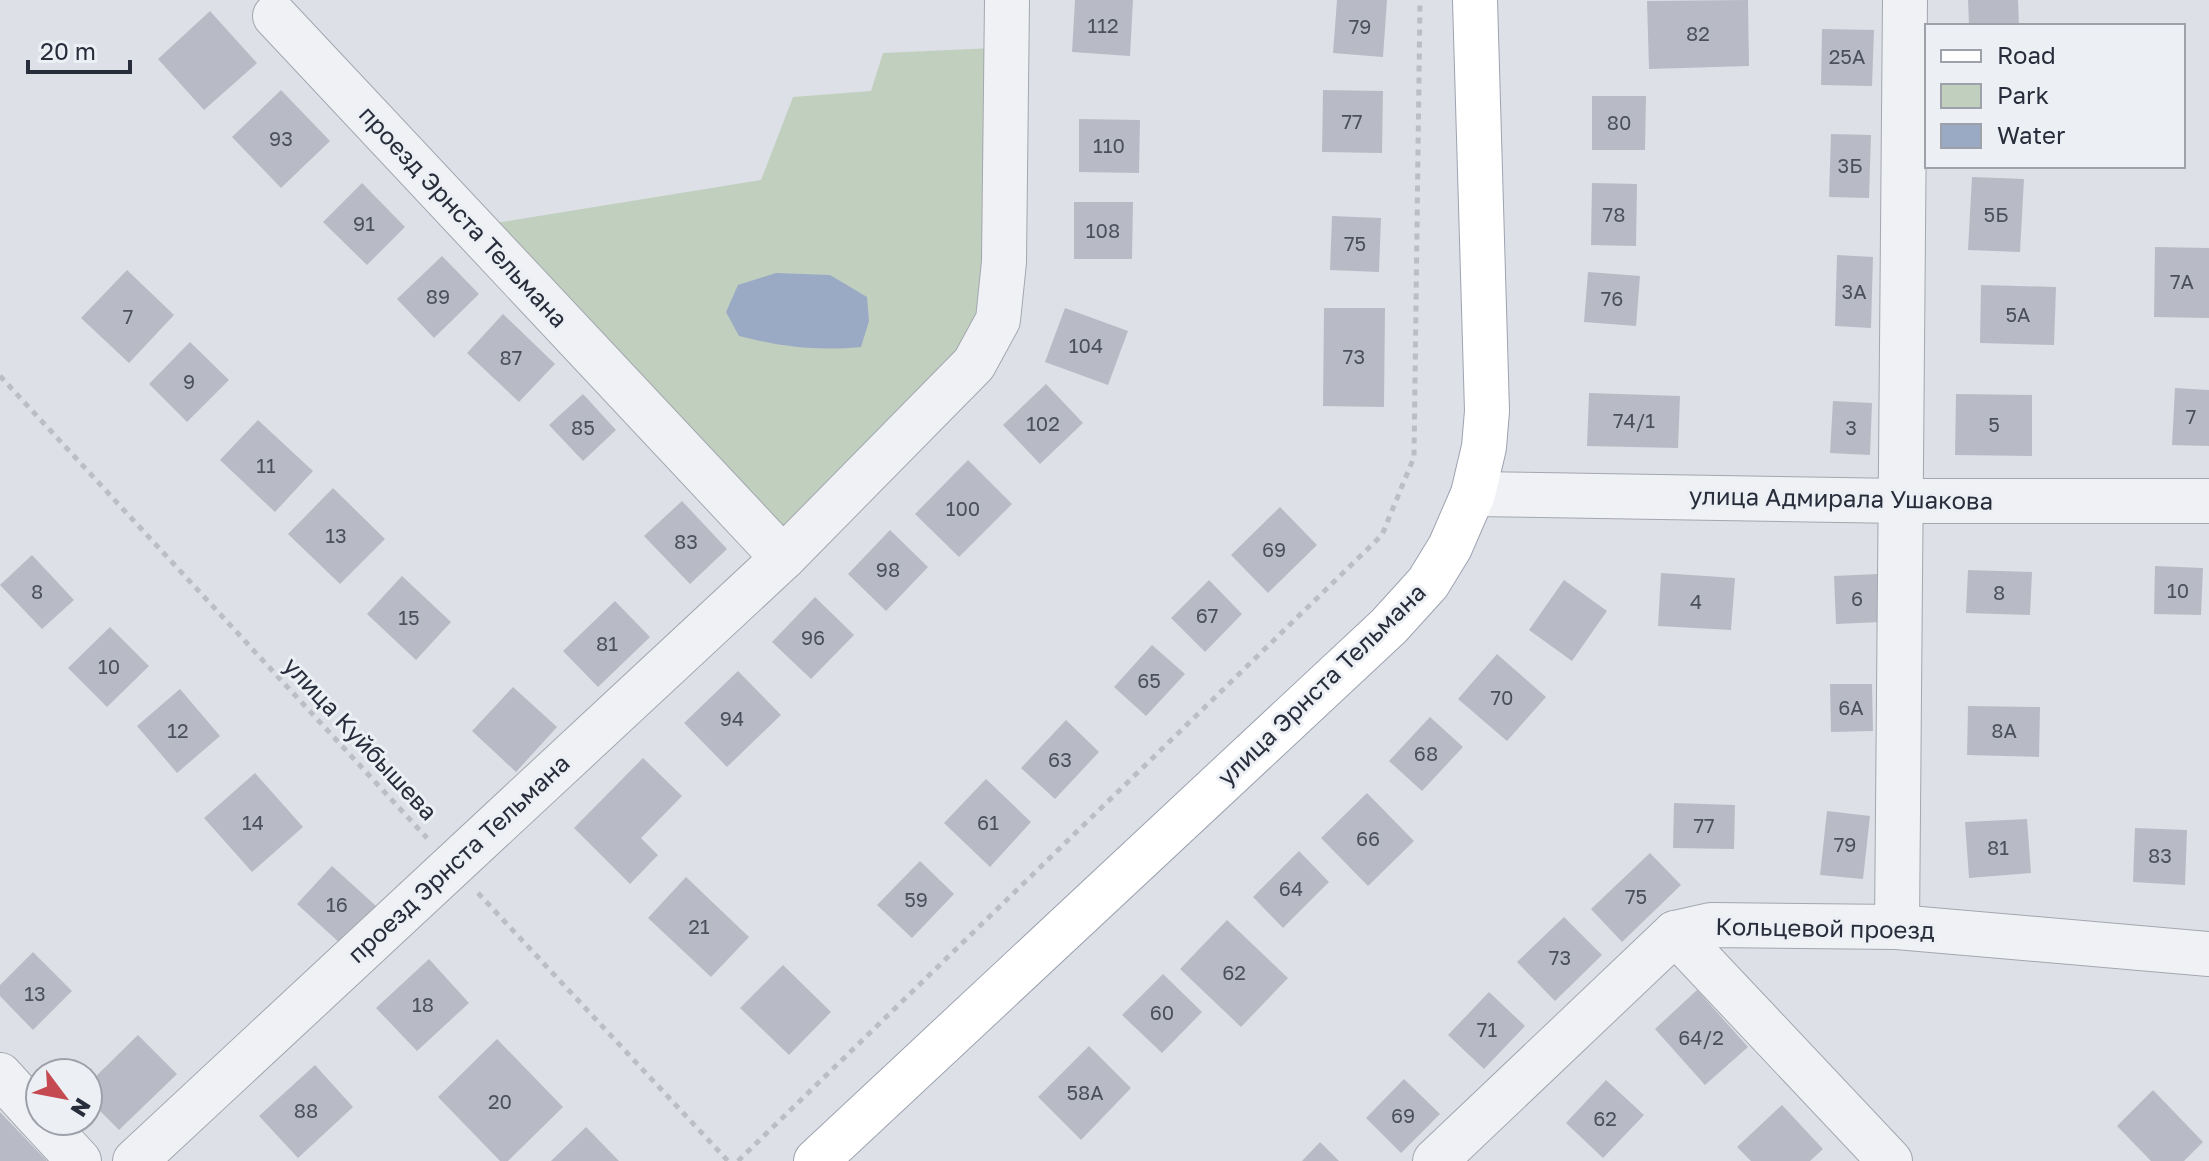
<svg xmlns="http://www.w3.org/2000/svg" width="2209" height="1161" font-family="'Golos Text',sans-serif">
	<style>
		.green { fill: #c1cfbf }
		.water { fill: #9aaac4 }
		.building { fill: #b8bbc5 }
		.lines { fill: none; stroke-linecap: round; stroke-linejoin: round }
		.minor-casing { stroke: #a3a7af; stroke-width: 46 }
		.major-casing { stroke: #9da3b1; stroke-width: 46 }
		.path { stroke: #bbbec5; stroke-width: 5; stroke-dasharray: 6 6; stroke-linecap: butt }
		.minor { stroke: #eff1f5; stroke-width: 44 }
		.major { stroke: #fff; stroke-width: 44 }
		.labels { text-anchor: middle; stroke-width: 6; stroke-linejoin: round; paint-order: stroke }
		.number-label { font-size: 20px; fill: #4c505e }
		.street-label { font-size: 24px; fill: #282d3b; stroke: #eceff4 }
	</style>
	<rect width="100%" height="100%" fill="#dde0e6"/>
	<!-- green -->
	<polygon class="green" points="993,48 994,267 966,349 784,540 477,226 761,180 793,97 871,91 883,53"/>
	<!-- water -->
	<path class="water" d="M776 273 830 275 867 297 869 321 861 347C815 351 783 347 739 336L726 312 738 285Z"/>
	<!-- building -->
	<g class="building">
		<polygon points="1075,0 1133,0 1130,56 1072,52"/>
		<polygon points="1337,0 1387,0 1383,57 1333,53"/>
		<polygon points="1748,0 1749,66 1649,69 1647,1"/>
		<polygon points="1968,0 2018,0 2019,26 1969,26"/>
		<polygon points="210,11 257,63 204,110 158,59"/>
		<polygon points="1822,29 1874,30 1872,86 1821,85"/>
		<polygon points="281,90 330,141 281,188 232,137"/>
		<polygon points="1323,90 1383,91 1382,153 1322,152"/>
		<polygon points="1592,96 1646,96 1645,150 1592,150"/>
		<polygon points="1079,119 1140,120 1139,173 1079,172"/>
		<polygon points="1831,134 1871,135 1869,198 1829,197"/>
		<polygon points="1972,177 2024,179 2020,252 1968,250"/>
		<polygon points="362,183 405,227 367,265 323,222"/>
		<polygon points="1592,183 1637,184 1636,246 1591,245"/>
		<polygon points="1074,202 1133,202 1132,259 1074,259"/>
		<polygon points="1332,216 1381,218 1379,272 1330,270"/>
		<polygon points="2155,247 2209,248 2209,318 2154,317"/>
		<polygon points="1837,255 1873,257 1871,328 1835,326"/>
		<polygon points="442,256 479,294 434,338 397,299"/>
		<polygon points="127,270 174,315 129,363 81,318"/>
		<polygon points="1588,272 1640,276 1636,326 1584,322"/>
		<polygon points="1981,285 2056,287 2054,345 1980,343"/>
		<polygon points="1065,308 1128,331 1108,385 1045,362"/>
		<polygon points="1324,308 1385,308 1384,407 1323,406"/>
		<polygon points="503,314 555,364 519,402 467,353"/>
		<polygon points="190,342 229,380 187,422 149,384"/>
		<polygon points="1046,384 1083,423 1040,464 1003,425"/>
		<polygon points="2175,388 2209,390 2209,446 2172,445"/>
		<polygon points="1589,393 1680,396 1678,448 1587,446"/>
		<polygon points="583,394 616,430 583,461 549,425"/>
		<polygon points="1956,394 2032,395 2032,456 1955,455"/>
		<polygon points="1833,401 1872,403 1870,455 1830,453"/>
		<polygon points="258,420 313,471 275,512 220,460"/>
		<polygon points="968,460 1012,504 959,557 915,514"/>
		<polygon points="333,488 385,539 340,584 288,534"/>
		<polygon points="682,501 727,549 690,584 644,536"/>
		<polygon points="1280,507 1317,545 1268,593 1231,555"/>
		<polygon points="890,530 928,567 886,611 848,574"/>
		<polygon points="32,555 74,600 42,629 0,585"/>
		<polygon points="2155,566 2203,568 2201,615 2154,614"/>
		<polygon points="1968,570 2032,572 2030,615 1966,613"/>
		<polygon points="1661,573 1735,578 1731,630 1658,626"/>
		<polygon points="1878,574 1880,622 1836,624 1834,576"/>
		<polygon points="402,576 451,622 416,660 367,614"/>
		<polygon points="1209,580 1242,614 1205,652 1171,618"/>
		<polygon points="1564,580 1607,611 1572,661 1529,630"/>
		<polygon points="815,597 854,635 811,679 772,642"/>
		<polygon points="615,601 650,637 598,687 563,651"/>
		<polygon points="110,627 149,666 107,707 68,668"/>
		<polygon points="1152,645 1185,674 1146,716 1114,687"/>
		<polygon points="1497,654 1546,697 1507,741 1458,699"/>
		<polygon points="738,671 781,715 727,767 684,723"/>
		<polygon points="1830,684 1872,684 1873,731 1831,732"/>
		<polygon points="513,687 557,727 516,772 472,731"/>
		<polygon points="180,689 220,736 177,773 137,726"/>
		<polygon points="1968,706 2040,707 2039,757 1967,755"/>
		<polygon points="1430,717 1463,747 1422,791 1389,761"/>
		<polygon points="1066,720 1099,752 1055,799 1021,768"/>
		<polygon points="643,758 682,796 641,838 658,855 630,884 574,828"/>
		<polygon points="255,773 303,827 252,872 204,818"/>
		<polygon points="986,779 1031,822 990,867 944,823"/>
		<polygon points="1367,793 1414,841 1368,886 1321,838"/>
		<polygon points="1674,803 1735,805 1734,849 1673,848"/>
		<polygon points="1827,811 1870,816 1863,879 1820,875"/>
		<polygon points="2027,819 2031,873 1969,878 1965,822"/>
		<polygon points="2135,828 2187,830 2185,885 2133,882"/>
		<polygon points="1299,851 1329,882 1283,928 1253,897"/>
		<polygon points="1650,853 1681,885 1622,942 1591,909"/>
		<polygon points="920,861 954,894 912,938 877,905"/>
		<polygon points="332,866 376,906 341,944 297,904"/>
		<polygon points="686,877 749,937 711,977 648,918"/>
		<polygon points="1564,917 1602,955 1555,1001 1517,962"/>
		<polygon points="1227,920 1288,978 1241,1027 1180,969"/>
		<polygon points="33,952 72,991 33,1030 0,996 0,985"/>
		<polygon points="429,959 469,1003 417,1051 376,1008"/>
		<polygon points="783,965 831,1012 789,1055 740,1008"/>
		<polygon points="1163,974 1202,1012 1162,1053 1122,1015"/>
		<polygon points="1697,990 1748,1047 1705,1085 1655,1029"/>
		<polygon points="1489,992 1525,1026 1484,1069 1448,1035"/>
		<polygon points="138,1035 177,1074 119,1130 88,1099 88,1084"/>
		<polygon points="497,1039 563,1107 508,1161 500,1161 438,1097"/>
		<polygon points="1089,1046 1131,1088 1081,1140 1038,1097"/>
		<polygon points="315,1065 353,1107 298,1158 259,1116"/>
		<polygon points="1404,1079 1440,1114 1401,1153 1366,1118"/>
		<polygon points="1606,1080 1644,1115 1603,1158 1566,1123"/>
		<polygon points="2153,1090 2203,1142 2184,1161 2151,1161 2117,1126"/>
		<polygon points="1782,1105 1823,1149 1810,1161 1751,1161 1737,1147"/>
		<polygon points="0,1112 47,1161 0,1161"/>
		<polygon points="586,1127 619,1161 551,1161"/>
		<polygon points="1320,1142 1339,1161 1302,1161"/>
	</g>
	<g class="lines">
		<!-- minor casing -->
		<g class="minor-casing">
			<g id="minor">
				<polyline points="275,16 783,558"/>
				<polyline points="1473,494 1901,501 2209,501"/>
				<polyline points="1897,927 1905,0"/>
				<polyline points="1675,933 1890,1161"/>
				<polyline points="0,1075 40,1119"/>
				<polyline points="42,1121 79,1161"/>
				<polyline points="135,1161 783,558 974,364 998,320 1004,262 1007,0"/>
				<polyline points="1435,1161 1675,933 1711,925 1897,927 2209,954"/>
			</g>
		</g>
		<!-- major casing -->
		<g class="major-casing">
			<polyline id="major" points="816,1161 1389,626 1428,583 1450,547 1473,494 1484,447 1487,411 1475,0"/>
		</g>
		<!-- path -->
		<g class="path">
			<polyline points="0,376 427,838"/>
			<polyline points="478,893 728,1161"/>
			<polyline points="738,1161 1382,535 1414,457 1420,0"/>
		</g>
		<!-- minor -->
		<use href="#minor" class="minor"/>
		<!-- major -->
		<use href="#major" class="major"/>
	</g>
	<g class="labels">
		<!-- number labels -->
		<g class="number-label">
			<text x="1103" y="33">112</text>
			<text x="1360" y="34">79</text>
			<text x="1698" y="41">82</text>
			<text x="1847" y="64">25А</text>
			<text x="1352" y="129">77</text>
			<text x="1619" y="130">80</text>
			<text x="281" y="146">93</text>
			<text x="1109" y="153">110</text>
			<text x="1850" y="173">3Б</text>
			<text x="1614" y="222">78</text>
			<text x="1996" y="222">5Б</text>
			<text x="364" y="231">91</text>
			<text x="1103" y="238">108</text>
			<text x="1355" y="251">75</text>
			<text x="2182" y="289">7А</text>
			<text x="1854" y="299">3А</text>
			<text x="438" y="304">89</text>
			<text x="1612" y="306">76</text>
			<text x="2018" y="322">5А</text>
			<text x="128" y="324">7</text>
			<text x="1086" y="353">104</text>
			<text x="1354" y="364">73</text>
			<text x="511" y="365">87</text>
			<text x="189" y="389">9</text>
			<text x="2191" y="424">7</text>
			<text x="1634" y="428">74/1</text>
			<text x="1043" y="431">102</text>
			<text x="1994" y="432">5</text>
			<text x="583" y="435">85</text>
			<text x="1851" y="435">3</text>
			<text x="266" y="473">11</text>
			<text x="963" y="516">100</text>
			<text x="336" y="543">13</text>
			<text x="686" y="549">83</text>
			<text x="1274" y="557">69</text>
			<text x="888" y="577">98</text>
			<text x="2178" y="598">10</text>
			<text x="37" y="599">8</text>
			<text x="1999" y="600">8</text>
			<text x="1857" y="606">6</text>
			<text x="1696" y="609">4</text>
			<text x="1207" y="623">67</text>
			<text x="409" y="625">15</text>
			<text x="813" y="645">96</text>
			<text x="607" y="651">81</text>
			<text x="109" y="674">10</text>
			<text x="1149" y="688">65</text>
			<text x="1502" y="705">70</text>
			<text x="1851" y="715">6А</text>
			<text x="732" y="726">94</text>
			<text x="178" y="738">12</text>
			<text x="2004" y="738">8А</text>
			<text x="1426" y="761">68</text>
			<text x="1060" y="767">63</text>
			<text x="253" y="830">14</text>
			<text x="988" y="830">61</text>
			<text x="1704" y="833">77</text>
			<text x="1368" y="846">66</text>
			<text x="1845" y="852">79</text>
			<text x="1998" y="855">81</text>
			<text x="2160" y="863">83</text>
			<text x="1291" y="896">64</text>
			<text x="1636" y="904">75</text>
			<text x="916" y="907">59</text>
			<text x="337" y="912">16</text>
			<text x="699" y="934">21</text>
			<text x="1560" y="965">73</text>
			<text x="1234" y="980">62</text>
			<text x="35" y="1001">13</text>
			<text x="423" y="1012">18</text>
			<text x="1162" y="1020">60</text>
			<text x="1487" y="1037">71</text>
			<text x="1701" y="1045">64/2</text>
			<text x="1085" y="1100">58А</text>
			<text x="500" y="1109">20</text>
			<text x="306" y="1118">88</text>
			<text x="1403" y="1123">69</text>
			<text x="1605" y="1126">62</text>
		</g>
		<!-- street labels -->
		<g class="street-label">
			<text transform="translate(463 217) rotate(47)" y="8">проезд Эрнста Тельмана</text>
			<text transform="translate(1841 499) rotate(1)" y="8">улица Адмирала Ушакова</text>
			<text transform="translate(1322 685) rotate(-44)" y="8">улица Эрнста Тельмана</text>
			<text transform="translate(360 739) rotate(47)" y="8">улица Куйбышева</text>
			<text transform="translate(459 859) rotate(-43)" y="8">проезд Эрнста Тельмана</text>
			<text transform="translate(1825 929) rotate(1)" y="8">Кольцевой проезд</text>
		</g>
	</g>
	<!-- legend -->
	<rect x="1925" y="24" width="260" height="144" fill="#eceff4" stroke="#9ea1aa" stroke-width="2"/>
	<rect x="1941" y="50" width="40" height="12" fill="#ffffff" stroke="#9ea1aa" stroke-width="2"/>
	<text x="1997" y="64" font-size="24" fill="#282d3b">Road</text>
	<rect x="1941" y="84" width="40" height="24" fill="#c1cfbf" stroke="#9ea1aa" stroke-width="2"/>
	<text x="1997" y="104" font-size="24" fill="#282d3b">Park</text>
	<rect x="1941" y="124" width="40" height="24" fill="#9aaac4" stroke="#9ea1aa" stroke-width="2"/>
	<text x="1997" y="144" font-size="24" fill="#282d3b">Water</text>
	<!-- north arrow -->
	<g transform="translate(64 1097) rotate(122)"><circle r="38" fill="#eceff4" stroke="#9ea1aa" stroke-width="2"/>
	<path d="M0-6L14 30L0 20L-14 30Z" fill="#c44950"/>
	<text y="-12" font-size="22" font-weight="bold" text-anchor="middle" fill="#282d3b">N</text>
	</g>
	<!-- scale -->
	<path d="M28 60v12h102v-12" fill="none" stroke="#282d3b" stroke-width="4"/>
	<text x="40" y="60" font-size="24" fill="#282d3b" stroke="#eceff4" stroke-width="6" paint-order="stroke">20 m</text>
</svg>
